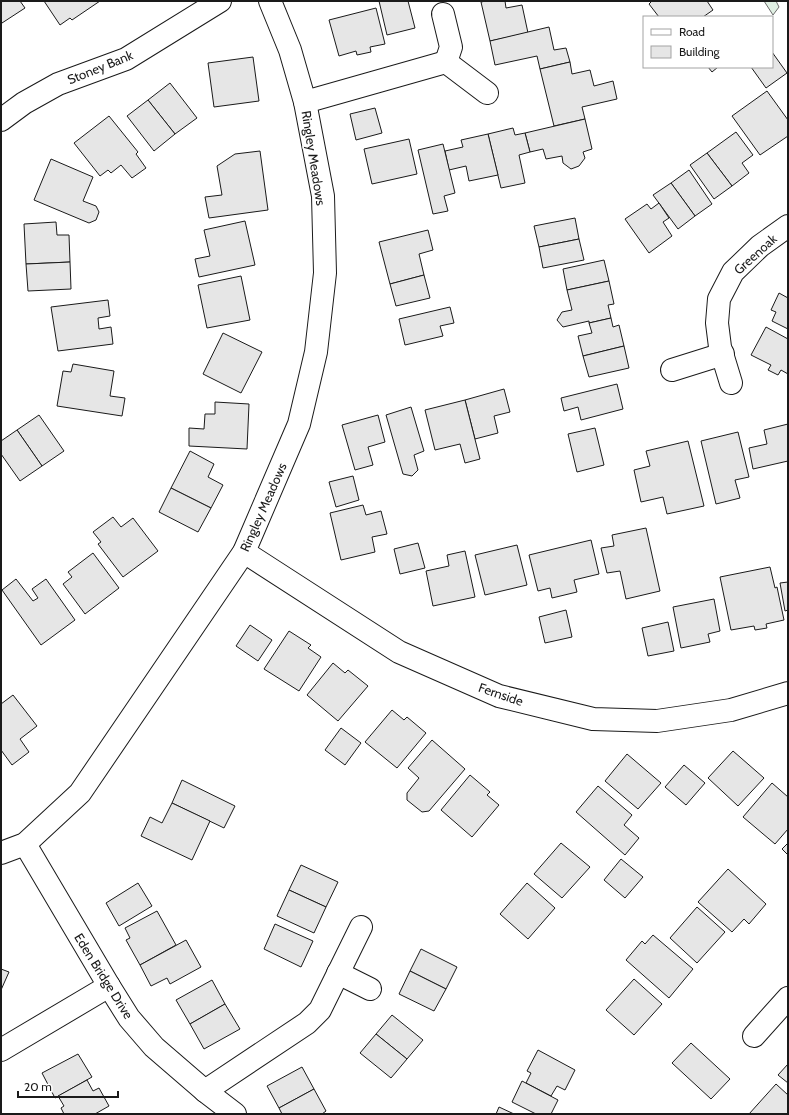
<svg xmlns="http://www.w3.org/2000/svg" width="789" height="1115" viewBox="0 0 789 1115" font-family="Cabin,sans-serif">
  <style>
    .green { fill: #e0efe3; stroke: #6a6a6a }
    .building { fill: #e6e6e6; stroke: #1a1a1a }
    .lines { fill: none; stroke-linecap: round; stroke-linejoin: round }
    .minor-casing { stroke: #1a1a1a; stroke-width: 24 }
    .minor { stroke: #fff; stroke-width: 22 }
    .labels { text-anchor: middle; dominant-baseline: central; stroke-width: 3; stroke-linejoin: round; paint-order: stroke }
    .street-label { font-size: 13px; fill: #1a1a1a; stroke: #fff }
  </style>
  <rect width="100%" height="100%" fill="#fff"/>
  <polygon class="green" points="764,1 776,1 779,7 773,15"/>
  <g class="building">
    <polygon points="1,1 20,1 25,8 2,23 1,21"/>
    <polygon points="44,1 100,1 72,20 70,18 60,25"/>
    <polygon points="379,1 408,1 415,28 387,35"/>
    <polygon points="486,1 505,1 506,8 522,5 528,33 490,41 481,2"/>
    <polygon points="652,1 707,1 713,10 703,17 659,17 649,4"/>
    <polygon points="376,8 385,44 370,47 371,52 357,55 356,51 339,56 329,20"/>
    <polygon points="549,27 554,50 566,48 570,62 540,69 537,56 495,65 490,41"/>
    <polygon points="772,52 787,73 766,88 751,67 772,67"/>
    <polygon points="253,57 259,101 214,107 208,63"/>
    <polygon points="570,62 572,74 590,70 594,86 613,81 617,99 582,107 585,119 554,126 540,69"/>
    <polygon points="708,67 718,67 712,72"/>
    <polygon points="170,83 197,118 175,134 148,100"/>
    <polygon points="767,91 788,120 788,136 760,155 732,116"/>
    <polygon points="148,100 175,134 154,151 127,116"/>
    <polygon points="375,108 382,133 356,140 350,114"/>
    <polygon points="109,116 138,152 136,154 146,168 132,178 121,165 111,173 108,170 100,176 74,143"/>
    <polygon points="585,119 592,149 583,152 585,158 579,166 571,169 563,163 562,156 546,159 543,149 530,152 525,133"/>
    <polygon points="513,128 515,135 525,133 530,152 519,155 525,183 501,188 488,134"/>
    <polygon points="736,132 753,155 742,163 749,173 732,186 707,153"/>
    <polygon points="488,134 498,175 469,181 466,166 449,170 445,151 463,147 461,140"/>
    <polygon points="409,139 417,174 372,184 364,149"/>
    <polygon points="443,144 455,193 444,196 448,211 433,214 418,150"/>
    <polygon points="260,151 268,210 209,218 205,197 222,195 217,166 235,154"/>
    <polygon points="707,153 732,186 714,199 690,165"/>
    <polygon points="51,159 93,177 83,201 96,206 99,212 96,220 89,223 34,200"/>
    <polygon points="689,170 712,204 695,216 671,183"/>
    <polygon points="671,183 695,216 678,229 653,195"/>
    <polygon points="659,203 669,218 663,222 672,236 649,253 625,219 647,204 651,209"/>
    <polygon points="575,218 579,239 539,247 534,226"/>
    <polygon points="245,221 255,265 199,277 195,259 210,256 204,230"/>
    <polygon points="56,222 57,235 69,235 70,262 26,264 24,224"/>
    <polygon points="428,230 433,250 419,254 424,275 390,284 379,242"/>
    <polygon points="579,239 584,260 543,268 539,247"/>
    <polygon points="604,260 609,281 567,290 563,269"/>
    <polygon points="70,262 71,289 28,291 26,264"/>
    <polygon points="424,275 430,298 396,306 390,284"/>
    <polygon points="241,276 250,320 207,328 198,285"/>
    <polygon points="609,281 614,304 608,305 611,318 589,323 589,321 563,327 557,320 562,312 572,310 567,290"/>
    <polygon points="779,293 788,298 788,329 772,321 776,312 771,310"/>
    <polygon points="108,300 110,316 98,318 99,329 111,327 113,344 58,351 51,307"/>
    <polygon points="450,307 454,323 440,326 443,336 405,345 399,319"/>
    <polygon points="611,318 613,327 619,325 624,346 583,356 578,336 592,333 589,323"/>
    <polygon points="766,327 788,339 788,374 781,370 778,375 768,370 771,365 751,355"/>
    <polygon points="223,333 262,352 241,393 203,374"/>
    <polygon points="624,346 629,368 589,377 583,356"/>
    <polygon points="73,364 114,371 110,396 125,398 122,416 57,406 63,371 71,372"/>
    <polygon points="617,384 623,409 581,420 578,407 564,411 561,398"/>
    <polygon points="504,389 510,412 494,416 498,433 475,439 465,400"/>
    <polygon points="465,400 480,459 465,463 460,444 435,450 425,410"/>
    <polygon points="215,402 249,404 247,449 189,446 189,428 204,429 205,414 215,414"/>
    <polygon points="411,407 424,451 414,455 418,470 412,476 403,474 386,415"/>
    <polygon points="39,415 64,451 42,466 17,430"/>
    <polygon points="378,415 385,442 368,447 373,465 355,470 342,425"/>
    <polygon points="788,424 788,461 753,469 749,448 767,444 764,430"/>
    <polygon points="595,428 604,465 577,472 568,434"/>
    <polygon points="17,430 42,466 20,481 1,454 1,441"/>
    <polygon points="738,432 749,477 735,480 740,498 716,504 701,441"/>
    <polygon points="688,441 704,506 667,514 663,497 641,502 634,470 650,466 646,451"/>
    <polygon points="190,451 214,464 208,477 223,485 211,508 171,488"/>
    <polygon points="353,476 359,500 336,507 329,482"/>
    <polygon points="171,488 211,508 198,532 159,512"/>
    <polygon points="363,505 366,515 381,511 387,534 372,537 375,552 341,560 330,513"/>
    <polygon points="113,517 121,527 133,518 158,551 123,577 98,544 101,542 93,532"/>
    <polygon points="646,528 660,591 626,599 620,571 607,573 601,548 614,546 612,535"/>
    <polygon points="591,540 599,574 574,580 577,592 552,598 550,588 538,591 529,555"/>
    <polygon points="418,543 425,568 400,574 394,549"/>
    <polygon points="517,545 527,585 485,595 475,555"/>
    <polygon points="465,551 475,597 433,606 426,571 449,566 447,555"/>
    <polygon points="93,553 119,588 85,614 63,584 72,577 68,572"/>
    <polygon points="770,567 775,588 777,587 784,620 766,624 767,628 755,630 754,626 731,630 720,577"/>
    <polygon points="16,579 33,601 38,598 32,589 46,579 75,620 41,645 2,590"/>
    <polygon points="788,582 788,610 785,611 780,583"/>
    <polygon points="714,599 720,631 708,634 710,642 681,648 673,607"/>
    <polygon points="566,610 572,637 545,643 539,617"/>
    <polygon points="668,622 674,651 648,656 642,628"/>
    <polygon points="250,625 272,640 258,661 236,646"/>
    <polygon points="289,631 311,645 308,648 321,657 299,691 264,669"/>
    <polygon points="333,663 345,673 348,670 368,686 338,721 307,695"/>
    <polygon points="13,695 37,726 20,739 29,752 12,765 1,750 1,704"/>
    <polygon points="392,710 404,720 407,717 426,733 397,768 365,742"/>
    <polygon points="341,728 361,743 345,765 325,750"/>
    <polygon points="432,740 465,769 429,811 422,812 407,800 407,793 419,778 408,768"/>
    <polygon points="733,751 764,778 738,806 708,778"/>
    <polygon points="627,754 661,783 638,809 605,781"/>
    <polygon points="684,765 705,783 686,805 665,787"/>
    <polygon points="470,775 490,792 487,795 499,805 472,837 441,810"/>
    <polygon points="182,780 235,806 224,828 172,803"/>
    <polygon points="772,783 788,797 788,829 775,844 743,817"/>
    <polygon points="598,786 632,815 624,825 639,838 625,855 576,812"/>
    <polygon points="172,803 210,821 192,860 141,836 150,817 162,823"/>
    <polygon points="561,843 590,867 562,898 534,874"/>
    <polygon points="788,843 788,855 782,849"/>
    <polygon points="621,859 643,877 625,898 604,880"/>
    <polygon points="301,865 338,882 326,907 289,890"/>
    <polygon points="728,869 766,904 749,924 744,919 732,932 698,902"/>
    <polygon points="138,883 152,906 119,926 106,903"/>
    <polygon points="527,883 555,908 528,939 500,914"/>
    <polygon points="289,890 326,907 314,933 277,916"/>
    <polygon points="697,907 725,932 697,963 670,938"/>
    <polygon points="157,911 176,945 140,965 126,940 130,938 125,928"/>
    <polygon points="275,924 313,941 301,967 264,949"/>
    <polygon points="653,935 693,969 669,998 626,960 642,941 645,944"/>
    <polygon points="186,940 201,967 170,984 167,978 151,986 140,965"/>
    <polygon points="421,949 457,967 446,989 410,971"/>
    <polygon points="1,969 9,972 1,990"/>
    <polygon points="410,971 446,989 434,1011 399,994"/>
    <polygon points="634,979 662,1004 634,1035 606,1010"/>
    <polygon points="212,980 225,1004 190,1024 176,1000"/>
    <polygon points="225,1004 240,1029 204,1049 190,1024"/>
    <polygon points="392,1015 423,1040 407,1059 376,1034"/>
    <polygon points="376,1034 407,1059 391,1078 360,1053"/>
    <polygon points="691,1043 730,1079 711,1099 672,1063"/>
    <polygon points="538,1050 575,1070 565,1090 557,1086 551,1096 526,1083 531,1073 527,1071"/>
    <polygon points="78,1054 92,1077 55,1098 42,1073"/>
    <polygon points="788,1064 788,1083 778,1075"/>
    <polygon points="302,1067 314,1089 279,1108 267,1086"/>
    <polygon points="87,1080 93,1091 99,1088 109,1106 95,1114 64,1114 61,1108 64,1106 58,1096"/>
    <polygon points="522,1081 558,1100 551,1114 536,1114 512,1102"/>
    <polygon points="776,1084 788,1095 788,1114 749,1114"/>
    <polygon points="314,1089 326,1111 322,1114 282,1114 279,1108"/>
    <polygon points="499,1107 514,1114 496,1114"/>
  </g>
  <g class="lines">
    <g class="minor-casing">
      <g id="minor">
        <polyline points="443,14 451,47 446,62 487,93"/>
        <polyline points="305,102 446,62"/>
        <polyline points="1,120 24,103 58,84 126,59 220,1"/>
        <polyline points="672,370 723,354"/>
        <polyline points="731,383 720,347 717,323 719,299 733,272 760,246 788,226"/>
        <polyline points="244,552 399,652 499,696 593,719 657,721 731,710 788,693"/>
        <polyline points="25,844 109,986 129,1018 154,1047 205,1091 235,1114"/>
        <polyline points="1,853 25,844 80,793 244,552 299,424 316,352 325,273 323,196 305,102 290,50 270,1"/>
        <polyline points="338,973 370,989"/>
        <polyline points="754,1036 788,998"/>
        <polyline points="1,1050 109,986"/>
        <polyline points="205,1091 307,1023 320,1010 361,927"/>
      </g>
    </g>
    <use href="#minor" class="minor"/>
  </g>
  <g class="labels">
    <g class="street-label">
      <text transform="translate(100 67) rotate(-22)">Stoney Bank</text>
      <text transform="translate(314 158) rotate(81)">Ringley Meadows</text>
      <text transform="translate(755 254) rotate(-42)">Greenoak</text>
      <text transform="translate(263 507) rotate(-66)">Ringley Meadows</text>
      <text transform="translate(501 694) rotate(19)">Fernside</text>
      <text transform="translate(104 976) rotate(58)">Eden Bridge Drive</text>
    </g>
  </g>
  <rect width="789" height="1115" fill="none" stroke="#1a1a1a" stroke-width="4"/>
  <rect x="643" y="16" width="130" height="52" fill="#ffffff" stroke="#a3a3a3"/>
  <rect x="651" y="29" width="20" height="6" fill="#ffffff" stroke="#a3a3a3"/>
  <text x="679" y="36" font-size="12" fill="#1a1a1a">Road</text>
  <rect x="651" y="46" width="20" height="12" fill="#e6e6e6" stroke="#a3a3a3"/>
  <text x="679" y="56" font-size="12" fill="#1a1a1a">Building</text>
  <path d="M18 1091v6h100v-6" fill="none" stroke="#1a1a1a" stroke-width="2"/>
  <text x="24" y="1091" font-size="12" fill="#1a1a1a" stroke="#ffffff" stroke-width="3" paint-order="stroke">20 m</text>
</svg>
